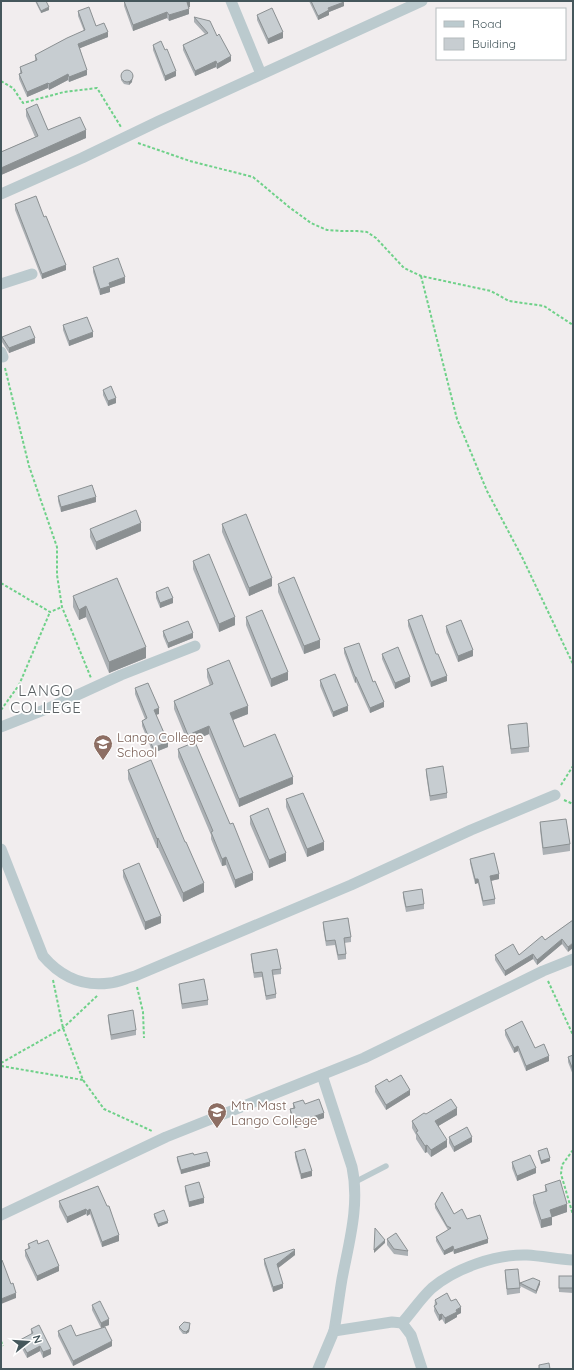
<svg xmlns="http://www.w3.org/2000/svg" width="574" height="1370" viewBox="0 0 574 1370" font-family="Quicksand,sans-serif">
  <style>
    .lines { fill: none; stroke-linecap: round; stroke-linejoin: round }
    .path { stroke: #6fd189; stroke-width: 2; stroke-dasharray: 3 2; stroke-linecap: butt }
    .service { stroke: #bbcace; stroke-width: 5.5 }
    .minor { stroke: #bbcace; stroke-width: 11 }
    .wall { fill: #abb0b4 }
    .shaded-wall { fill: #8b9092 }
    .building { fill: #c7cdd1; stroke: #8b9092 }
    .labels { text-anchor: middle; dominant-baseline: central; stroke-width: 3.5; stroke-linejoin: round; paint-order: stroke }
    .education-label { font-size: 13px; fill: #785e54; stroke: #fff; text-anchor: start }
    .quarter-label { font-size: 15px; letter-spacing: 1px; fill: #5a6063; stroke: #fff }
  </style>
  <rect width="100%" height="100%" fill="#f1edee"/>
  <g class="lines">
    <g class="path">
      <polyline points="1,81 13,88 23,103 64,92 97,88 121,127"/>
      <polyline points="138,143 190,161 253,177 289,207 311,223 327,230 341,231 357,231 367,232 376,238 404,268 421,276 491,291 509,301 544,306 573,325"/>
      <polyline points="421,276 457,419 487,491 522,557 573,664"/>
      <polyline points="5,368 29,466 57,547 57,575 62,607 91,678"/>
      <polyline points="1,583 50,612 62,607"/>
      <polyline points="1,710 19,685 50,612"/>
      <polyline points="561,785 573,766"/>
      <polyline points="564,800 573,804"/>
      <polyline points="53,980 63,1028 83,1080 104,1109 152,1131"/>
      <polyline points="548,981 573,1035"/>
      <polyline points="137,987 143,1012 144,1038"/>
      <polyline points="1,1063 63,1028 98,995"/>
      <polyline points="1,1066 83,1080"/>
      <polyline points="573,1150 562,1165 561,1174 573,1215"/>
      <polyline points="1,1341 3,1346"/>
    </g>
    <polyline class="service" points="355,1182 386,1166"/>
    <g class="minor">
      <polyline points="231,1 261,74"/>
      <polyline points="1,194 82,158 159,121 422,1"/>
      <polyline points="1,284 32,274"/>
      <polyline points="1,352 3,357"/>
      <polyline points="1,727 49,708 121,675 195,646"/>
      <path d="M1,849L43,956C61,977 83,987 110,983C118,982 127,978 135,976L351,885L471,830L555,795"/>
      <path d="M322,1075L352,1167C360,1205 349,1242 342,1279C339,1297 337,1314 334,1331"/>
      <polyline points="1,1215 166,1137 364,1058 543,971 573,959"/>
      <polyline points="402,1323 411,1335 422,1369"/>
      <path d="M318,1369L334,1331L392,1322L402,1323C412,1312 421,1298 432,1288C456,1268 496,1254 527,1255C542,1256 558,1259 573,1260"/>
    </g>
  </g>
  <g class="wall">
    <polygon points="35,1 46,1 49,10 41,13"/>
    <polygon points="124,1 190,7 188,7 189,14 169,21 167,18 133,31 124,6"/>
    <polygon points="309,1 343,1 344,6 329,12 329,15 318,20"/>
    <polygon points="78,11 96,26 108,37 80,48 87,75 69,82 68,80 49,90 48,88 27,97 19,79 19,74 20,73 20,67 35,61 35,55 84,31 78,16"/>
    <polygon points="257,15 283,38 268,44 257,20"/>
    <polygon points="194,17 217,36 231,61 217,69 216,67 195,76 183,50 183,45 205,34 194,22"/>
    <polygon points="153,45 165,50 176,76 165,81 153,50"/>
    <polygon points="121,73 132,82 129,85 124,84 121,80"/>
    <polygon points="26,109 48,130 86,138 1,175 1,151 1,152 35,137 26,116"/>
    <polygon points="15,204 44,217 66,270 42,279 15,210"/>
    <polygon points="93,267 125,283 110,288 110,292 100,295 93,272"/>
    <polygon points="63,325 93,337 69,346 63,330"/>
    <polygon points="2,337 35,343 9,353 2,342"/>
    <polygon points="103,390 116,403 108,406 103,395"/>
    <polygon points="58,496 96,502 61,512 58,501"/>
    <polygon points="222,524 272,586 249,596 222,532"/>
    <polygon points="90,529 141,531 96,550 90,537"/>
    <polygon points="193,561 235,625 219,632 193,569"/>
    <polygon points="278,584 320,648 304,654 278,592"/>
    <polygon points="156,592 173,603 160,608 156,598"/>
    <polygon points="73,596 146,658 109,673 86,617 79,620 73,607"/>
    <polygon points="246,617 288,680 271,687 246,625"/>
    <polygon points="408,620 436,654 447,681 431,687 408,626"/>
    <polygon points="446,626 473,656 458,662 446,632"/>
    <polygon points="163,631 193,638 168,648 163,636"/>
    <polygon points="344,648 373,682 384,707 370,713 356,682 355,683 344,653"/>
    <polygon points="382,654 410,682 395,689 382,659"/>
    <polygon points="207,669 248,714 233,720 244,747 293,784 239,807 209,734 188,743 174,709 174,701 210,686 207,677"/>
    <polygon points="320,680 348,711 333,717 320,686"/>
    <polygon points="135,688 159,714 156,715 168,747 153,753 142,726 142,721 145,719 135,694"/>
    <polygon points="508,725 529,747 529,752 511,754 508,730"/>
    <polygon points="178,749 230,824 253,880 235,888 226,865 222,866 211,839 211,835 178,757"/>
    <polygon points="426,769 447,793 447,798 430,801 426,774"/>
    <polygon points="128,770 204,892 183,902 158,848 157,848 128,779"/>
    <polygon points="286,799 324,850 307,857 286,807"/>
    <polygon points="250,816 286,861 269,868 250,824"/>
    <polygon points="540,822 570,844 570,851 543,855 540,830"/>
    <polygon points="470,859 499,879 491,881 495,899 495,904 483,906 478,883 475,884 470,863"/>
    <polygon points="123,870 161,923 145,930 123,877"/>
    <polygon points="403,892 424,904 424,909 406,912 403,897"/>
    <polygon points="573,920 568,952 562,944 537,965 533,959 505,976 495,960 495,955 519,955 545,940"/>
    <polygon points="323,922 351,937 351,942 344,943 346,954 346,959 338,960 335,945 326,946 323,927"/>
    <polygon points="251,954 281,969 281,974 273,975 276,994 276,998 266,1000 262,977 254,978 251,958"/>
    <polygon points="179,984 208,1000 208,1005 182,1009 179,989"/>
    <polygon points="108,1015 136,1030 136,1035 111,1040 108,1020"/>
    <polygon points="505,1030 535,1048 549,1061 526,1071 518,1051 514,1053 505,1035"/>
    <polygon points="573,1055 573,1075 568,1062 568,1057"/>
    <polygon points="389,1082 410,1095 386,1110 375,1092 375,1086"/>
    <polygon points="293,1103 305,1104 324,1118 295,1128 290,1115 290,1109 293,1108"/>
    <polygon points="426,1114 457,1115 438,1126 447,1147 431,1157 427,1152 425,1153 416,1139 416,1135 412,1128 412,1121"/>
    <polygon points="449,1137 472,1142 454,1152 449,1143"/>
    <polygon points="538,1151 550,1161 541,1164 538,1154"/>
    <polygon points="295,1152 312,1176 301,1179 295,1157"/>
    <polygon points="194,1155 210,1166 181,1174 177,1161 177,1157"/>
    <polygon points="512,1162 536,1173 517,1181 512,1168"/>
    <polygon points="545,1185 567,1212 552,1217 552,1225 541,1228 533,1203 533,1195 545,1192"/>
    <polygon points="98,1186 119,1241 102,1247 90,1214 87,1216 86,1214 67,1223 59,1207 59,1201"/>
    <polygon points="185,1186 204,1203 189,1207 185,1191"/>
    <polygon points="435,1204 454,1214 467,1219 488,1243 454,1254 453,1251 444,1255 436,1241 436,1237 448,1230 435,1208"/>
    <polygon points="154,1214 168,1223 158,1227 154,1217"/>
    <polygon points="387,1239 408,1251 408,1256 394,1254 387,1245"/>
    <polygon points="28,1244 38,1244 59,1271 37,1281 25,1256 25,1250 28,1249"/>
    <polygon points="295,1255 278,1268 283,1288 273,1292 264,1264 264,1259"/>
    <polygon points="505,1270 520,1288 520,1293 507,1295 505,1276"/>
    <polygon points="559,1276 573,1276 573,1293 559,1292"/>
    <polygon points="520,1283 540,1284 536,1294 520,1286"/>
    <polygon points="435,1300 451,1301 461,1313 457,1315 457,1317 445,1324 442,1319 439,1321 434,1311"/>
    <polygon points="92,1305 109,1325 101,1328 92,1310"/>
    <polygon points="190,1326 189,1332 186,1334 183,1334 179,1329 179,1327"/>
    <polygon points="31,1329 51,1354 43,1358 40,1351 27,1358 20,1345 20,1340 31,1335"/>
    <polygon points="58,1331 112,1346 73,1366 58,1336"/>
  </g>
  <g class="shaded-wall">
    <polygon points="190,1 190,7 187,8 187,2"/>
    <polygon points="344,2 344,6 329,12 329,15 318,20 318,16 328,8"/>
    <polygon points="49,7 49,10 41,13 41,11"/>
    <polygon points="189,9 189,14 169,21 169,15"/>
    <polygon points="167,12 167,18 133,31 133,25"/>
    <polygon points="108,32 108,37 78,49 78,44"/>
    <polygon points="283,32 283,38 268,44 268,39"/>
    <polygon points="231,56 231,61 217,69 217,64"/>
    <polygon points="216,61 216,67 195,76 195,71"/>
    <polygon points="87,70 87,75 69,82 69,77"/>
    <polygon points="176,71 176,76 165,81 165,76"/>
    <polygon points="68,74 68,80 49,90 49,84"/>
    <polygon points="133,74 132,82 129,85 129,82"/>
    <polygon points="48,83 48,88 27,97 27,92"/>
    <polygon points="86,130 86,138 1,175 1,168"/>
    <polygon points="66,265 66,270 42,279 42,274"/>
    <polygon points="125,277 125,283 110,288 110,292 100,295 100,289 109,283"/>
    <polygon points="93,332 93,337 69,346 69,341"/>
    <polygon points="35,338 35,343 9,353 9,348"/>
    <polygon points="116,398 116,403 108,406 108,401"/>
    <polygon points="96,497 96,502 61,512 61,507"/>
    <polygon points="141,523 141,531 96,550 96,542"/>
    <polygon points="272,578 272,586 249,596 249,588"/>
    <polygon points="173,598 173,603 160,608 160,603"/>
    <polygon points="86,606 86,617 79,620 79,610"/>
    <polygon points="235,617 235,625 219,632 219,624"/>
    <polygon points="193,633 193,638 168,648 168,643"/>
    <polygon points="320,640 320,648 304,654 304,646"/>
    <polygon points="146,647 146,658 109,673 109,662"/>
    <polygon points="473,650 473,656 458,662 458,656"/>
    <polygon points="288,672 288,680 271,687 271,679"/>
    <polygon points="447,676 447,681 431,687 431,682"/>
    <polygon points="355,677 356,677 356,682 355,683"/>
    <polygon points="410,677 410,682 395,689 395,683"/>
    <polygon points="384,702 384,707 370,713 370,708"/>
    <polygon points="248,706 248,714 230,721 230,713"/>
    <polygon points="348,706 348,711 333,717 333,712"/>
    <polygon points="159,708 159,714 154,715 154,710"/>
    <polygon points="209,726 209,734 188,743 188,735"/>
    <polygon points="168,742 168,747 153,753 153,748"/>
    <polygon points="293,777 293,784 239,807 239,799"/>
    <polygon points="158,838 158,848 157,848 157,839"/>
    <polygon points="324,842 324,850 307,857 307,849"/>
    <polygon points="286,853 286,861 269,868 269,860"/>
    <polygon points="226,857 226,865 222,866 222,859"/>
    <polygon points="253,873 253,880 235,888 235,880"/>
    <polygon points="499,874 499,879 490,881 490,876"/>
    <polygon points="475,879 478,879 478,883 475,884"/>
    <polygon points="204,883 204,892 183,902 183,893"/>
    <polygon points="161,916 161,923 145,930 145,922"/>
    <polygon points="562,939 562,944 537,965 537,960"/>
    <polygon points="573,943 573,948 568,952 568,947"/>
    <polygon points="533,954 533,959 505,976 505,971"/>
    <polygon points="518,1046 518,1051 514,1053 514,1048"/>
    <polygon points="549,1056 549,1061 526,1071 526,1066"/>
    <polygon points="410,1090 410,1095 386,1110 386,1105"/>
    <polygon points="457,1108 457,1115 435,1128 435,1121"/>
    <polygon points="324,1113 324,1118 295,1128 295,1123"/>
    <polygon points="472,1137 472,1142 454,1152 454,1147"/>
    <polygon points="447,1140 447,1147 431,1157 431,1150"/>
    <polygon points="427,1145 427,1152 425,1153 425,1146"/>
    <polygon points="550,1158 550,1161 541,1164 541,1161"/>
    <polygon points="210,1162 210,1166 181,1174 181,1170"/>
    <polygon points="536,1168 536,1173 517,1181 517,1176"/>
    <polygon points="312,1171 312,1176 301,1179 301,1174"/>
    <polygon points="204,1198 204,1203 189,1207 189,1202"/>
    <polygon points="567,1204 567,1212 550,1218 550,1210"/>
    <polygon points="86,1209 86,1214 67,1223 67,1217"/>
    <polygon points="90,1209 90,1214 87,1216 87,1211"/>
    <polygon points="552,1217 552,1225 541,1228 541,1220"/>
    <polygon points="168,1221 168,1223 158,1227 158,1224"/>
    <polygon points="119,1235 119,1241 102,1247 102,1242"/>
    <polygon points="488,1239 488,1243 454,1254 454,1250"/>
    <polygon points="385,1240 385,1243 374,1253 374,1250"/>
    <polygon points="453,1246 453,1251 444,1255 444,1251"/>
    <polygon points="295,1250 295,1255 277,1269 277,1264"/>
    <polygon points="59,1266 59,1271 37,1281 37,1276"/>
    <polygon points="540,1281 540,1284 536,1294 536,1291"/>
    <polygon points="283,1284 283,1288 273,1292 273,1287"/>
    <polygon points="16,1293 16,1298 1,1304 1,1299"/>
    <polygon points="461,1307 461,1313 457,1315 457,1317 445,1324 445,1318"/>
    <polygon points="442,1314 442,1319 439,1321 439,1315"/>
    <polygon points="109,1319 109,1325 101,1328 101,1323"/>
    <polygon points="190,1323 189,1332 186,1334 186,1332"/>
    <polygon points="112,1341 112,1346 73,1366 73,1361"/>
    <polygon points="40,1346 40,1351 27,1358 27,1353"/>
    <polygon points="51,1349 51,1354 43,1358 43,1352"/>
  </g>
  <g class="building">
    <polygon points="36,1 46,1 49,7 41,11"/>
    <polygon points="124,1 190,1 187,2 189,9 169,15 167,12 133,25"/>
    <polygon points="311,1 343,1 344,2 328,8 329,10 318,16"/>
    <polygon points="89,7 96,26 104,23 108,32 78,44 87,70 69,77 68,74 49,84 48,83 27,92 19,74 22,73 20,67 37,60 35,55 67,38 85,30 78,11"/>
    <polygon points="272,8 283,32 268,39 257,15"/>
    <polygon points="194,17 210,21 217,36 219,34 231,56 217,64 216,61 195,71 183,45 208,33"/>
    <polygon points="161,41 165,50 167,49 176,71 165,76 153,45"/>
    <circle cx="127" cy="76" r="6"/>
    <polygon points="37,104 48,130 80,117 86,130 1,168 1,151 1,152 38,136 26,109"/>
    <polygon points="36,196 44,217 46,216 66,265 42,274 15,204"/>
    <polygon points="118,258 125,277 109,283 110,286 100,289 93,267"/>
    <polygon points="87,317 93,332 69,341 63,325"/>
    <polygon points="30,326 35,338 9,348 2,337"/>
    <polygon points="111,386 116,398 108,401 103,390"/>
    <polygon points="92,485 96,497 61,507 58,496"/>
    <polygon points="136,510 141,523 96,542 90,529"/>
    <polygon points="246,514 272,578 249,588 222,524"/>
    <polygon points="209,554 235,617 219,624 193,561"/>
    <polygon points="294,577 320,640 304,646 278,584"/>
    <polygon points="117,578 146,647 109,662 86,606 79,610 73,596"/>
    <polygon points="168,587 173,598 160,603 156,592"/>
    <polygon points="262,610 288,672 271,679 246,617"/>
    <polygon points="422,615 436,654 438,654 447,676 431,682 408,620"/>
    <polygon points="461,620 473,650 458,656 446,626"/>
    <polygon points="188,621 193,633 168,643 163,631"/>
    <polygon points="359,643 373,682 375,681 384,702 370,708 356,677 355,677 344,648"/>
    <polygon points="398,647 410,677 395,683 382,654"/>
    <polygon points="229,660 248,706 230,713 244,747 275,734 293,777 239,799 209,726 188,735 174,701 213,684 207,669"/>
    <polygon points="335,674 348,706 333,712 320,680"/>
    <polygon points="148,683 159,708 154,710 168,742 153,748 142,721 147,718 135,688"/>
    <polygon points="527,723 529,747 511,749 508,725"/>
    <polygon points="195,742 230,824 233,823 253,873 235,880 226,857 222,859 211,832 213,831 178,749"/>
    <polygon points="151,760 185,842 186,842 204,883 183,893 158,838 157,839 128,770"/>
    <polygon points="443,766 447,793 430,796 426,769"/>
    <polygon points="303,793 324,842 307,849 286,799"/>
    <polygon points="268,808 286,853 269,860 250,816"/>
    <polygon points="566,819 570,844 543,848 540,822"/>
    <polygon points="494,853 499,874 490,876 495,899 483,901 478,879 475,879 470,859"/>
    <polygon points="139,863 161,916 145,922 123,870"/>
    <polygon points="422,889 424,904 406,907 403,892"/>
    <polygon points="348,918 351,937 344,938 346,954 338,955 335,940 326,941 323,922"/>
    <polygon points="573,920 573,943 568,947 562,939 537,960 533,954 505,971 495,955 513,944 519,955 542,936 545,940"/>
    <polygon points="277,949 281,969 272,970 276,994 266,996 262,972 254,973 251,954"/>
    <polygon points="204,979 208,1000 182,1004 179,984"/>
    <polygon points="133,1010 136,1030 111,1035 108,1015"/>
    <polygon points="522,1021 535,1048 544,1044 549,1056 526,1066 518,1046 514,1048 505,1030"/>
    <polygon points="573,1055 573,1070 568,1057"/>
    <polygon points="401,1075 410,1090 386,1105 375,1086 387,1079 389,1082"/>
    <polygon points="319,1099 324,1113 295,1123 290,1109 295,1108 293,1103 303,1100 305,1104"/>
    <polygon points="451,1099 457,1108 435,1121 447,1140 431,1150 427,1145 425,1146 416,1132 418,1131 412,1121 424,1113 426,1114"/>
    <polygon points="467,1127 472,1137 454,1147 449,1137"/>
    <polygon points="547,1148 550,1158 541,1161 538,1151"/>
    <polygon points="305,1149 312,1171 301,1174 295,1152"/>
    <polygon points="207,1152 210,1162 181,1170 177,1157 193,1153 194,1155"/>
    <polygon points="530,1155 536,1168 517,1176 512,1162"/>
    <polygon points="560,1180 567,1204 550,1210 552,1217 541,1220 533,1195 547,1191 545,1185"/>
    <polygon points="199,1182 204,1198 189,1202 185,1186"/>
    <polygon points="98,1186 107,1206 109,1206 119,1235 102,1242 90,1209 87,1211 86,1209 67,1217 59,1201"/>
    <polygon points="442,1192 454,1214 462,1209 467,1219 480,1215 488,1239 454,1250 453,1246 444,1251 436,1237 451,1228 447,1226 435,1204"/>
    <polygon points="164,1210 168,1221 158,1224 154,1214"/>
    <polygon points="375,1228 385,1240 374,1250"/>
    <polygon points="396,1233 408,1251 394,1249 387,1239"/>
    <polygon points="37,1240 38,1244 48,1240 59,1266 37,1276 25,1250 30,1248 28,1244"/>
    <polygon points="294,1249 295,1250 277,1264 283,1284 273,1287 264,1259"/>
    <polygon points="1,1260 2,1260 11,1284 13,1283 16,1293 1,1299"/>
    <polygon points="518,1269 520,1288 507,1289 505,1270"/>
    <rect x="559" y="1276" width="14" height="12"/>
    <polygon points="533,1278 540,1281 536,1291 520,1283"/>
    <polygon points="447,1293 451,1301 456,1299 461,1307 456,1310 457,1312 445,1318 442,1314 439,1315 434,1306 437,1304 435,1300"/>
    <polygon points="100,1301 109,1319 101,1323 92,1305"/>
    <polygon points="184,1322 190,1323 189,1329 186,1332 183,1331 179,1327"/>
    <polygon points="39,1325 51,1349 43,1352 40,1346 27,1353 20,1340 33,1333 31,1329"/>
    <polygon points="71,1325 76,1336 105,1327 112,1341 73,1361 58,1331"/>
    <polygon points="549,1363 550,1369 539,1369 539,1365"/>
  </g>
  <defs>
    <g id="school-pin" transform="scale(1)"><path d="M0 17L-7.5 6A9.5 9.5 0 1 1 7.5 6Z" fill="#8d6e63" stroke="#fff"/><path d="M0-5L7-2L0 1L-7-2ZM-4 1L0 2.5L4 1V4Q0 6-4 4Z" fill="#fff"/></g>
  </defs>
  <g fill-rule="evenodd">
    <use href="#school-pin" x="103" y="744"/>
    <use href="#school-pin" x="217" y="1112"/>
  </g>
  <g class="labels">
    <g class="education-label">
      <text x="117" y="737">Lango College<tspan x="117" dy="15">School</tspan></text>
      <text x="231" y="1105">Mtn Mast<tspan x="231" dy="15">Lango College</tspan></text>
    </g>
    <g class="quarter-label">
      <text x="46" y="690">LANGO<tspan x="46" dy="17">COLLEGE</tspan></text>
    </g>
  </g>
  <rect width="574" height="1370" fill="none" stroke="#45575c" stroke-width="4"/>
  <rect x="436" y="8" width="130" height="52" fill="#ffffff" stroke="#b5bcbe"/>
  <rect x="444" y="21" width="20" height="6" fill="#bbcace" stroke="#b5bcbe"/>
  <text x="472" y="28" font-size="12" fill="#45575c">Road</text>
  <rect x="444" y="38" width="20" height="12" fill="#c7cdd1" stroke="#b5bcbe"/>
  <text x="472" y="48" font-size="12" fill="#45575c">Building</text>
  <g transform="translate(28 1342) rotate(73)" stroke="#ffffff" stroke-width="3" paint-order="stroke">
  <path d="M0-3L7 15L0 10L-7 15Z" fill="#45575c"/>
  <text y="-6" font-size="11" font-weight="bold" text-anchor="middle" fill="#45575c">N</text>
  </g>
</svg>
